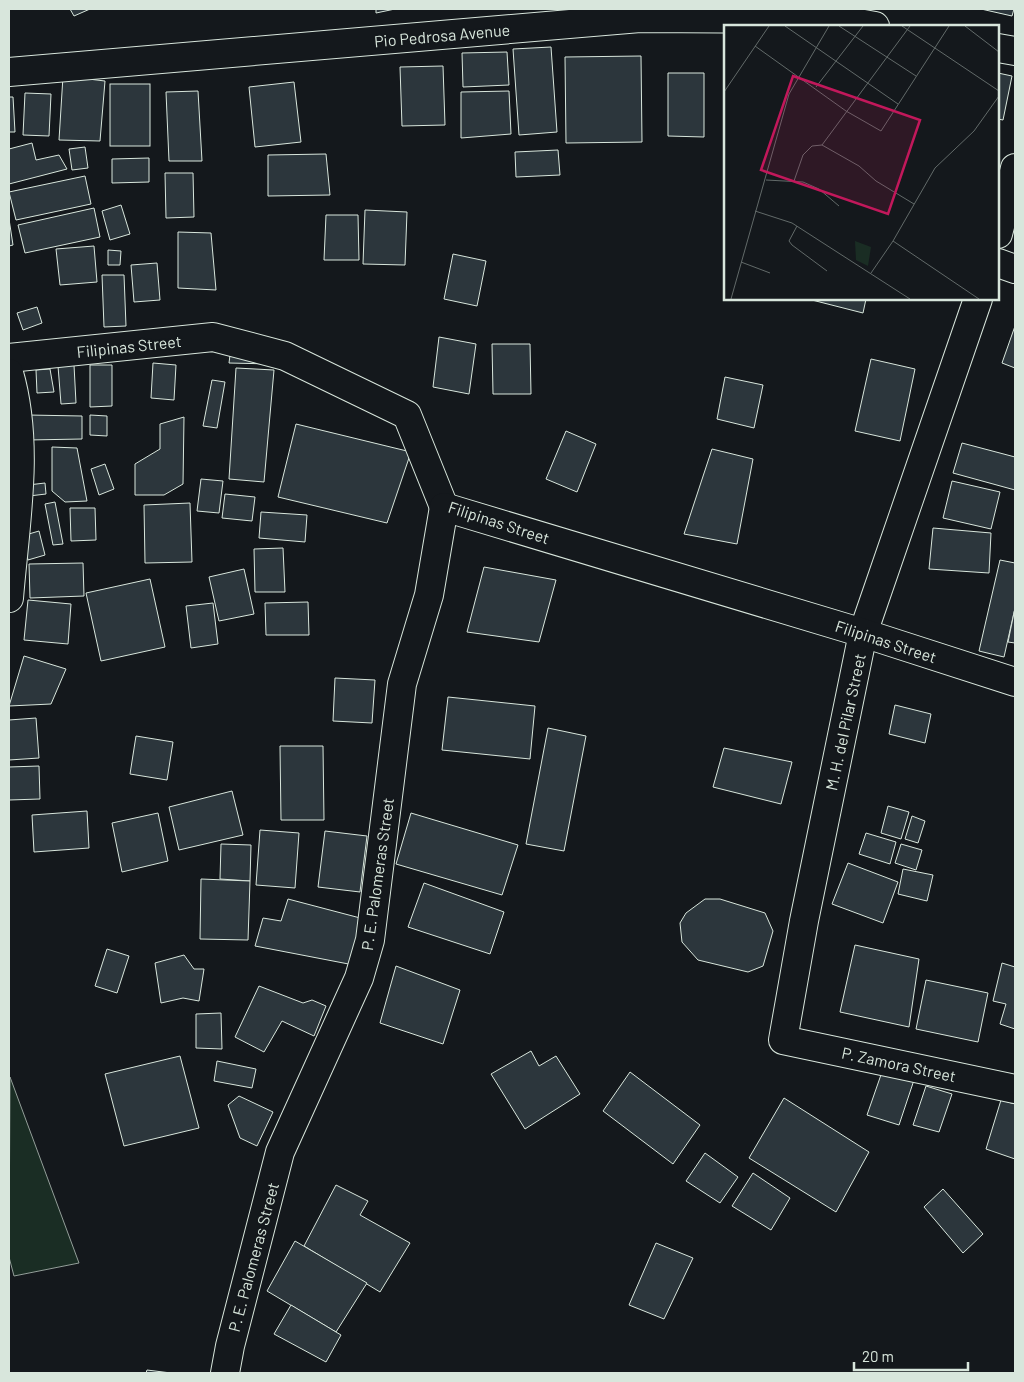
<svg xmlns="http://www.w3.org/2000/svg" width="1024" height="1382" viewBox="0 0 1024 1382" font-family="Barlow,sans-serif">
  <style>
    .green { fill: #1a2d24; stroke: #939e99 }
    .building { fill: #2c363c; stroke: #d8e6dc }
    .lines { fill: none; stroke-linecap: round; stroke-linejoin: round }
    .street-casing { stroke: #d8e6dc; stroke-width: 30 }
    .secondary-casing { stroke: #d8e6dc; stroke-width: 30 }
    .street { stroke: #14181c; stroke-width: 28 }
    .secondary { stroke: #14181c; stroke-width: 28 }
    .labels { text-anchor: middle; dominant-baseline: central; stroke-width: 4; stroke-linejoin: round; paint-order: stroke }
    .street-label { font-size: 16px; fill: #d8e6dc; stroke: #14181c }
    .inset-road { fill: none; stroke: #626a69; stroke-width: 1 }
    .view { fill: #c2185b; fill-opacity: 0.15; stroke: #c2185b; stroke-width: 2.5 }
    .inset-edge { fill: none; stroke: #d8e6dc; stroke-width: 2.5 }
  </style>
  <rect width="100%" height="100%" fill="#14181c"/>
  <polygon class="green" points="10,1077 79,1263 14,1276 9,1257"/>
  <g class="building">
    <polygon points="70,9 90,9 74,16"/>
    <polygon points="376,9 395,9 376,13"/>
    <polygon points="981,9 1014,9 1012,16"/>
    <polygon points="551,47 557,132 519,135 513,49"/>
    <polygon points="507,52 509,85 463,87 462,53"/>
    <polygon points="641,56 642,142 566,143 565,57"/>
    <polygon points="443,66 445,125 402,126 400,67"/>
    <polygon points="668,73 704,73 704,137 668,136"/>
    <polygon points="998,73 1012,76 1003,120 998,119"/>
    <polygon points="63,76 105,81 100,141 59,140"/>
    <polygon points="294,82 301,142 255,147 249,87"/>
    <rect x="110" y="84" width="40" height="62"/>
    <polygon points="198,91 202,161 169,161 166,92"/>
    <polygon points="509,91 511,134 461,138 461,92"/>
    <polygon points="25,93 51,94 49,136 23,135"/>
    <polygon points="9,97 13,97 15,132 9,132"/>
    <polygon points="32,143 36,160 59,155 67,169 9,184 9,149"/>
    <polygon points="85,147 88,168 72,170 69,149"/>
    <polygon points="558,150 560,175 516,177 515,152"/>
    <polygon points="326,154 330,195 268,196 268,155"/>
    <polygon points="149,158 149,182 112,183 112,159"/>
    <polygon points="165,173 193,173 194,217 166,218"/>
    <polygon points="85,176 91,204 16,220 9,192"/>
    <polygon points="121,205 130,234 110,240 102,211"/>
    <polygon points="94,208 100,237 25,253 18,225"/>
    <polygon points="365,210 407,212 405,265 363,264"/>
    <polygon points="326,215 358,215 359,260 324,260"/>
    <polygon points="9,219 13,245 9,246"/>
    <polygon points="178,232 211,233 216,290 178,288"/>
    <polygon points="94,246 97,282 60,285 56,249"/>
    <polygon points="108,250 121,251 120,265 108,265"/>
    <polygon points="453,254 486,261 477,306 444,299"/>
    <polygon points="157,263 160,300 134,302 131,265"/>
    <polygon points="102,275 124,275 126,326 104,327"/>
    <polygon points="808,299 866,299 863,313"/>
    <polygon points="37,307 42,323 23,330 17,313"/>
    <polygon points="1015,326 1015,368 1002,363"/>
    <polygon points="439,337 476,344 469,394 433,387"/>
    <polygon points="492,344 530,344 531,394 493,394"/>
    <polygon points="230,355 272,364 229,363"/>
    <polygon points="871,359 915,369 900,441 855,431"/>
    <polygon points="153,363 176,365 174,400 151,398"/>
    <polygon points="74,365 76,403 61,404 58,366"/>
    <polygon points="90,365 112,365 112,406 90,407"/>
    <polygon points="236,368 274,370 264,482 229,479"/>
    <polygon points="50,369 54,392 37,393 36,370"/>
    <polygon points="725,377 763,385 754,428 717,419"/>
    <polygon points="212,380 225,382 217,428 203,426"/>
    <polygon points="28,415 82,416 82,439 28,440"/>
    <polygon points="90,415 107,416 107,436 90,435"/>
    <polygon points="184,417 183,484 164,495 135,495 135,464 160,449 160,424"/>
    <polygon points="296,424 411,452 387,523 278,497"/>
    <polygon points="566,431 596,444 577,492 546,479"/>
    <polygon points="962,443 1015,457 1015,490 953,473"/>
    <polygon points="52,447 77,448 87,501 65,502 52,491"/>
    <polygon points="712,449 753,459 737,544 684,534"/>
    <polygon points="105,464 114,489 99,495 91,469"/>
    <polygon points="201,479 223,481 219,513 197,511"/>
    <polygon points="952,481 1000,492 991,529 943,518"/>
    <polygon points="45,483 46,494 29,496 28,485"/>
    <polygon points="225,494 255,497 252,521 222,518"/>
    <polygon points="55,502 63,544 53,545 45,504"/>
    <polygon points="190,503 192,562 145,563 144,505"/>
    <polygon points="70,508 95,508 96,540 71,541"/>
    <polygon points="261,512 307,515 305,542 259,538"/>
    <polygon points="933,528 991,533 989,573 929,569"/>
    <polygon points="39,531 45,555 28,560 22,536"/>
    <polygon points="283,548 285,592 255,592 254,549"/>
    <polygon points="1000,560 1015,563 1015,608 1004,657 979,651"/>
    <polygon points="83,563 84,596 30,598 29,564"/>
    <polygon points="484,567 556,580 539,642 467,632"/>
    <polygon points="244,569 254,614 219,621 209,577"/>
    <polygon points="150,579 165,647 101,661 86,593"/>
    <polygon points="28,600 71,604 68,644 24,640"/>
    <polygon points="308,602 309,635 266,635 265,603"/>
    <polygon points="213,603 218,644 191,648 186,606"/>
    <polygon points="1015,608 1015,643 1008,642"/>
    <polygon points="24,656 66,669 51,704 9,706"/>
    <polygon points="335,678 375,680 372,723 333,721"/>
    <polygon points="448,697 535,706 530,759 442,750"/>
    <polygon points="895,705 931,714 925,743 889,734"/>
    <polygon points="36,718 39,758 9,760 9,720"/>
    <polygon points="548,728 586,736 564,851 526,844"/>
    <polygon points="136,736 173,742 167,780 130,774"/>
    <polygon points="280,746 323,746 324,820 281,820"/>
    <polygon points="724,748 792,762 781,804 713,787"/>
    <polygon points="39,766 40,799 9,800 9,767"/>
    <polygon points="232,791 243,835 179,850 169,807"/>
    <polygon points="888,806 909,812 901,839 881,833"/>
    <polygon points="87,811 89,848 34,852 32,815"/>
    <polygon points="158,813 168,861 122,872 112,823"/>
    <polygon points="411,813 518,845 502,895 396,864"/>
    <polygon points="912,816 925,821 918,843 905,839"/>
    <polygon points="260,830 299,833 295,888 256,885"/>
    <polygon points="325,831 367,836 360,892 318,887"/>
    <polygon points="866,833 896,842 890,864 859,854"/>
    <polygon points="221,844 251,845 250,881 220,879"/>
    <polygon points="901,844 922,850 916,870 895,863"/>
    <polygon points="848,863 898,882 883,923 832,904"/>
    <polygon points="903,869 933,875 927,901 898,894"/>
    <polygon points="201,879 250,881 248,940 200,939"/>
    <polygon points="424,883 504,912 490,954 408,927"/>
    <polygon points="288,899 364,919 359,966 255,946 263,918 281,921"/>
    <polygon points="705,899 720,899 765,913 773,931 763,966 748,972 698,960 682,942 680,923 686,913"/>
    <polygon points="855,945 919,959 909,1027 840,1012"/>
    <polygon points="107,949 129,956 117,993 95,986"/>
    <polygon points="184,955 194,969 204,969 199,1001 183,998 161,1003 155,963"/>
    <polygon points="1002,963 1015,967 1015,1029 1000,1024 1006,1004 993,1001"/>
    <polygon points="396,966 460,990 443,1044 380,1023"/>
    <polygon points="926,980 988,993 978,1042 916,1029"/>
    <polygon points="259,986 303,1003 312,1000 326,1006 314,1036 282,1021 264,1052 235,1037"/>
    <polygon points="221,1013 222,1049 196,1048 196,1014"/>
    <polygon points="531,1051 539,1066 556,1056 580,1094 525,1129 491,1074"/>
    <polygon points="180,1056 199,1128 124,1146 105,1074"/>
    <polygon points="217,1061 256,1069 252,1088 214,1081"/>
    <polygon points="883,1069 914,1080 899,1125 867,1115"/>
    <polygon points="630,1072 700,1125 673,1164 603,1111"/>
    <polygon points="926,1086 952,1094 939,1132 913,1125"/>
    <polygon points="239,1096 273,1112 257,1146 240,1138 228,1105"/>
    <polygon points="784,1098 869,1152 836,1212 749,1158"/>
    <polygon points="1001,1100 1015,1104 1015,1159 986,1149"/>
    <polygon points="705,1153 738,1177 720,1203 686,1181"/>
    <polygon points="753,1173 790,1198 771,1230 732,1206"/>
    <polygon points="336,1185 368,1201 360,1215 410,1243 380,1292 304,1246"/>
    <polygon points="943,1189 983,1234 963,1253 924,1207"/>
    <polygon points="295,1241 367,1283 336,1332 267,1291"/>
    <polygon points="656,1243 693,1258 664,1319 629,1305"/>
    <polygon points="291,1305 341,1335 326,1362 274,1334"/>
    <polygon points="147,1370 171,1373 146,1373"/>
  </g>
  <g class="lines">
    <g class="street-casing">
      <g id="street">
        <polyline points="998,234 1015,168"/>
        <polyline points="998,263 1015,269"/>
        <polyline points="978,299 863,633 804,921 783,1040 1015,1089"/>
        <polyline points="9,358 213,337 285,356 407,415 444,507"/>
        <path d="M9,373C30,446 15,524 9,598"/>
        <polyline points="444,507 863,633 1015,682"/>
        <polyline points="225,1373 230,1346 280,1152 359,978 370,940 402,684 429,595 444,507"/>
      </g>
    </g>
    <g class="secondary-casing">
      <g id="secondary">
        <polyline points="998,48 1015,51"/>
        <polyline points="9,72 640,18 836,19 875,26"/>
      </g>
    </g>
    <use href="#street" class="street"/>
    <use href="#secondary" class="secondary"/>
  </g>
  <g class="labels">
    <g class="street-label">
      <text transform="translate(442 35) rotate(-5)">Pio Pedrosa Avenue</text>
      <text transform="translate(129 346) rotate(-6)">Filipinas Street</text>
      <text transform="translate(499 522) rotate(18)">Filipinas Street</text>
      <text transform="translate(886 641) rotate(18)">Filipinas Street</text>
      <text transform="translate(845 722) rotate(-78)">M. H. del Pilar Street</text>
      <text transform="translate(377 874) rotate(-82)">P. E. Palomeras Street</text>
      <text transform="translate(899 1064) rotate(12)">P. Zamora Street</text>
      <text transform="translate(253 1257) rotate(-75)">P. E. Palomeras Street</text>
    </g>
  </g>
  <g transform="translate(724 25)">
    <rect width="275" height="275" fill="#14181c"/>
    <path d="M131,216L147,222L144,241L132,235Z" fill="#1a2d24"/>
    <path class="inset-road" d="M61,1L174,79M115,1L192,51M178,1L275,66M241,1L275,27M31,21L122,86L157,106L225,1M92,62L139,1M0,67L45,1M98,120L186,1M98,120L135,141L152,156L190,179M42,155L79,157L95,164L115,181M70,156L79,130L88,121L98,120M31,186L68,198L186,274M73,201L65,216L68,220L103,246M169,216L255,274M17,237L46,248M147,248L169,216L211,143L250,106L275,71M7,274L65,69L105,1"/>
    <path class="view" d="M69,51L196,95L164,189L37,145Z"/>
    <rect width="275" height="275" class="inset-edge"/>
  </g>
  <rect width="1024" height="1382" fill="none" stroke="#d8e6dc" stroke-width="20"/>
  <path d="M854 1362v8h114v-8" fill="none" stroke="#d8e6dc" stroke-width="2.5"/>
  <text x="862" y="1362" font-size="15" fill="#d8e6dc" stroke="#14181c" stroke-width="4" paint-order="stroke">20 m</text>
</svg>
